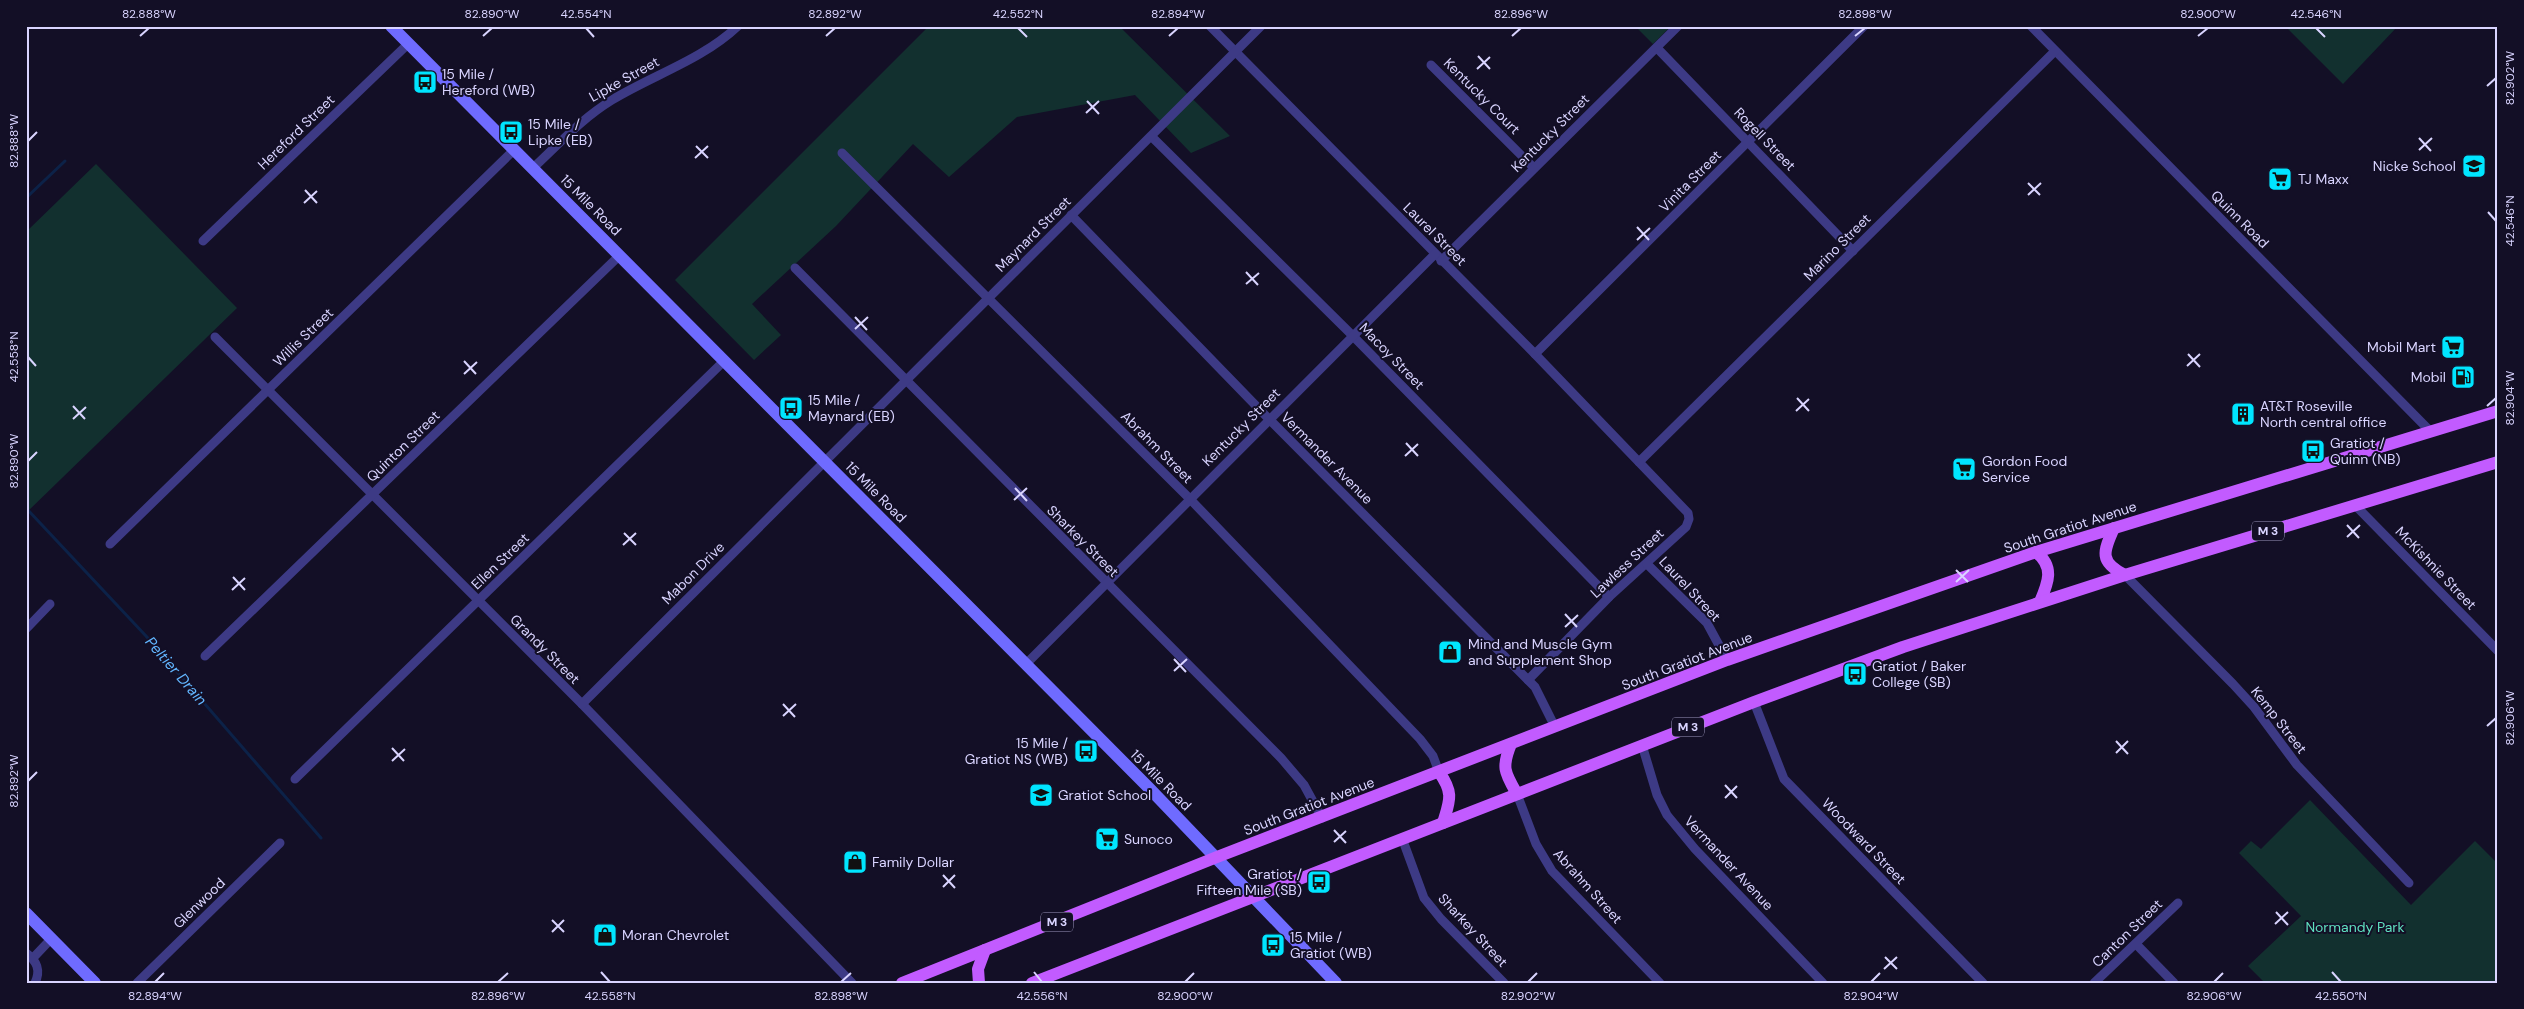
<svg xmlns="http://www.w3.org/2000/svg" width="2524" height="1009" viewBox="0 0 2524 1009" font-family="'DM Sans',sans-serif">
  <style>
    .green { fill: #12302f }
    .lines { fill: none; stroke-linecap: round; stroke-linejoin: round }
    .stream { stroke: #0c2248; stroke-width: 3 }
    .street { stroke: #3d3a85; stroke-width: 9 }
    .secondary { stroke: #6f6bff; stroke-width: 12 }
    .primary { stroke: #c25bff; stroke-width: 12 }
    .ticks { fill: none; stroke: #d9d4ff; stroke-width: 2 }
    .labels { text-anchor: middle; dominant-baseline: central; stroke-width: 4; stroke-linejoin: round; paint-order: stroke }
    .shield { fill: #130f26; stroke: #9e99be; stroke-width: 1 }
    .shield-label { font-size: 12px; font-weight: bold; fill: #d9d4ff }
    .poi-label { font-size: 14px; fill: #d9d4ff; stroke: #130f26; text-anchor: start }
    .street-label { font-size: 14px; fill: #d9d4ff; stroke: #130f26 }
    .park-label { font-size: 14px; fill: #5fe0c0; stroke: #130f26 }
    .water-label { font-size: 15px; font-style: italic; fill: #62b6ff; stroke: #130f26 }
    .neatline { fill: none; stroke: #d9d4ff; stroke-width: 2 }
    .ticks-label { font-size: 12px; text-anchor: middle; fill: #d9d4ff }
  </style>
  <rect width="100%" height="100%" fill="#130f26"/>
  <g class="green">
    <polygon points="929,26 1119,26 1230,136 1191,153 1135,95 1017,117 949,177 913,144 836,226 752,304 781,335 754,360 675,280"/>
    <polygon points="1635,26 1671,26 1653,44"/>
    <polygon points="2285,26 2398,26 2343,84"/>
    <polygon points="96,164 237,308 26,513 26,232"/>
    <polygon points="2310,800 2411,905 2475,841 2498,864 2498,983 2265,983 2248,966 2301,916 2239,853 2251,841 2261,849"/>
  </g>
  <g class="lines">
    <g class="stream">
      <polyline points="26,198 65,161"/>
      <polyline points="26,508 146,636 321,838"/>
    </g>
    <g class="street">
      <polyline points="1210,26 1535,354 1688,513 1689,519 1686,527 1609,597 1528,680"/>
      <polyline points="2031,26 2430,431"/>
      <polyline points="1657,48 1853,251"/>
      <polyline points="1431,65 1534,168"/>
      <polyline points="1152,137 1352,335 1609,597"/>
      <polyline points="842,153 1189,498 1420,739 1433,756 1439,772"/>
      <path d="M533,168C559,144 581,119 612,100C653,75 702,60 738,26"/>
      <polyline points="1071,215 1269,419 1528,680 1535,687 1555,727"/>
      <polyline points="203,241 408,44"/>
      <polyline points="1441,261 1678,26"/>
      <polyline points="795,268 1281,758 1304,785 1322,818"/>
      <polyline points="215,337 582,704 852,983"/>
      <polyline points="1535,354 1864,26"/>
      <polyline points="1639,462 2055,51"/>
      <polyline points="2355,505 2498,651"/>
      <polyline points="110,544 515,149"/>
      <polyline points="1647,564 1707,623 1727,660"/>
      <polyline points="2125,575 2233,684 2254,707 2297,765 2409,883"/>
      <polyline points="26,629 50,604"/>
      <polyline points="205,656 620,255"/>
      <polyline points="1026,664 1435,254"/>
      <polyline points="1754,702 1784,779 1983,983"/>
      <polyline points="582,704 1261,26"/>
      <polyline points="1642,745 1657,795 1667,815 1695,849 1823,983"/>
      <polyline points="295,779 723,362"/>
      <polyline points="1517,794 1536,844 1552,871 1660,983"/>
      <polyline points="1402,838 1424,898 1441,919 1504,983"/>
      <polyline points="2136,944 2174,983"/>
      <path d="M26,953C37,961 41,970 35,983"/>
      <polyline points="33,958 51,939"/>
      <polyline points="137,983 280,843"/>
      <polyline points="2094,983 2178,903"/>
    </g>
    <g class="secondary">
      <polyline points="391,26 1149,788 1336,983"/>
      <polyline points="26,913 95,983"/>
    </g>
    <g class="primary">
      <path d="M2114,528C2103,552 2099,562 2125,575"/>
      <path d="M2036,552C2055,567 2048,583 2040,602"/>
      <path d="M1511,744C1501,768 1505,773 1517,794"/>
      <path d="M1439,772C1454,793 1450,800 1443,823"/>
      <polyline points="902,983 1217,857 1727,660 2036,552 2498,411"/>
      <polyline points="979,983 978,969 985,950"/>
      <polyline points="1032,983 1754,702 1903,647 2125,575 2498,462"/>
    </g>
  </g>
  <path class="ticks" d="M586,28L594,37M1018,28L1027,37M2316,28L2325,37M140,36L149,28M483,36L492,28M826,36L835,28M1169,36L1178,28M1512,36L1521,28M1855,36L1865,28M2198,36L2208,28M1478,56L1490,69M1477,69L1490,57M2487,86L2496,78M1087,101L1099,114M1086,113L1099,101M2419,138L2431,151M28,141L37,132M696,146L708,158M2419,150L2432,138M695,158L708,146M2028,183L2040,195M305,190L317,203M2028,195L2041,183M304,203L317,191M2488,212L2496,221M1637,227L1649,240M1637,240L1650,228M1246,272L1258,285M1246,284L1259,273M855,317L867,330M855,329L868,317M2188,354L2200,367M28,357L36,366M464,361L476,374M2187,366L2200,354M464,374L477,362M1797,398L1809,411M73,406L85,419M2487,406L2496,398M1796,411L1809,399M73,419L86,407M1406,443L1418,456M1405,456L1418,444M28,461L37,452M1015,488L1027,501M1014,500L1027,488M2347,525L2359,538M624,533L636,545M2347,537L2360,525M623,545L636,533M1956,570L1968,582M233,577L245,590M1956,582L1969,570M232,590L245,578M1565,614L1577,627M1565,627L1578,615M1174,659L1186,672M1174,671L1187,659M783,704L795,717M783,716L796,704M2487,726L2496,718M2116,741L2128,754M392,748L404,761M2116,753L2128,741M392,761L405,749M28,781L37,772M1725,785L1737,798M1725,798L1737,786M1334,830L1346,843M1334,842L1346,831M943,875L955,888M943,887L955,875M2276,912L2288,925M552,920L564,932M2275,924L2288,912M552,932L564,920M1885,957L1897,969M1884,969L1897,957M601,972L610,982M1034,972L1042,982M2332,972L2341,982M155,982L164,973M498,982L508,973M841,982L851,973M1185,982L1194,973M1528,982L1537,973M1871,982L1880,973M2214,982L2223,973"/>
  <defs>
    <g id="bus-square" transform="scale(1.25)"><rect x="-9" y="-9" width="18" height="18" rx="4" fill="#00e5ff" stroke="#130f26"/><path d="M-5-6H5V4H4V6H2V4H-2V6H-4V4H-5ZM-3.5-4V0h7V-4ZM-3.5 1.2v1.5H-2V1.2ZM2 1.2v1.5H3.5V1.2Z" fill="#111"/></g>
    <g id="school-square" transform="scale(1.25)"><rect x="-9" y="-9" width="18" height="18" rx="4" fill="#00e5ff" stroke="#130f26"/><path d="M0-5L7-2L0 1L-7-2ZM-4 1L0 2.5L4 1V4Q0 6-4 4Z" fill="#111"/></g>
    <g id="supermarket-square" transform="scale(1.25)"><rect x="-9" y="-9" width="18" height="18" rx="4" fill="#00e5ff" stroke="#130f26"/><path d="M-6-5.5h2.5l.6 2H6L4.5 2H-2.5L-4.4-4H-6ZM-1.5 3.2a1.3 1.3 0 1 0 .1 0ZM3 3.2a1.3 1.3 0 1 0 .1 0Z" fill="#111"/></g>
    <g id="fuel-square" transform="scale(1.25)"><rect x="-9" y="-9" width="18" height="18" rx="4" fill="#00e5ff" stroke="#130f26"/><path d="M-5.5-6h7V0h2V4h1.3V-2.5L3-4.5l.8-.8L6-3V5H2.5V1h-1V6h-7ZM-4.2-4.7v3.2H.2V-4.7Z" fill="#111"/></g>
    <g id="building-square" transform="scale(1.25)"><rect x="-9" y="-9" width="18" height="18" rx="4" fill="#00e5ff" stroke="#130f26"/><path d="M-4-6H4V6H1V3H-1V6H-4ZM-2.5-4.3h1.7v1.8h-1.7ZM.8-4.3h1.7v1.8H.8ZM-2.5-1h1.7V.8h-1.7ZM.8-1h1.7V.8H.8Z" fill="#111"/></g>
    <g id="shop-square" transform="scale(1.25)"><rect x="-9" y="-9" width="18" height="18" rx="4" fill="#00e5ff" stroke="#130f26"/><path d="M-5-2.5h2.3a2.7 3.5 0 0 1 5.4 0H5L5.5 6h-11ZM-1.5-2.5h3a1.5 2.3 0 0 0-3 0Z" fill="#111"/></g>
  </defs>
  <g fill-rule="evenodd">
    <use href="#bus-square" x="425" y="82"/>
    <use href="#bus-square" x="511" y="132"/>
    <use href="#school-square" x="2474" y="166"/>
    <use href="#supermarket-square" x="2280" y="179"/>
    <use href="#supermarket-square" x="2453" y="347"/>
    <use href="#fuel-square" x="2463" y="377"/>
    <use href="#bus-square" x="791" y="408"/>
    <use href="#building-square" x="2243" y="414"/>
    <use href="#bus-square" x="2313" y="451"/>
    <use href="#supermarket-square" x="1964" y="469"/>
    <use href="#shop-square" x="1450" y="652"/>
    <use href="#bus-square" x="1855" y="674"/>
    <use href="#bus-square" x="1086" y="751"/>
    <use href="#school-square" x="1041" y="795"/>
    <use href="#supermarket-square" x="1107" y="839"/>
    <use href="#shop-square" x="855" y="862"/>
    <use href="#bus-square" x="1319" y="882"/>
    <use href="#shop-square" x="605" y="935"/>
    <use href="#bus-square" x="1273" y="945"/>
  </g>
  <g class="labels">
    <g class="shield">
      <rect x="2252" y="521.5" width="32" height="19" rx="4"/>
      <rect x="1672" y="717.5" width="32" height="19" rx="4"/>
      <rect x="1041" y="912.5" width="32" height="19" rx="4"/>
    </g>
    <g class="shield-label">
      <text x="2268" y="531">M 3</text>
      <text x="1688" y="727">M 3</text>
      <text x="1057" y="922">M 3</text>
    </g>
    <g class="poi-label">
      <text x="442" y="74">15 Mile /<tspan x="442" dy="16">Hereford (WB)</tspan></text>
      <text x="528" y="124">15 Mile /<tspan x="528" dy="16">Lipke (EB)</tspan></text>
      <text x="2456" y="166" text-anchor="end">Nicke School</text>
      <text x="2298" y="179">TJ Maxx</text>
      <text x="2436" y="347" text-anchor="end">Mobil Mart</text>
      <text x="2446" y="377" text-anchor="end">Mobil</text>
      <text x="808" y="400">15 Mile /<tspan x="808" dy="16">Maynard (EB)</tspan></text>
      <text x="2260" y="406">AT&amp;T Roseville<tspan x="2260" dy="16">North central office</tspan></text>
      <text x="2330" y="443">Gratiot /<tspan x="2330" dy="16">Quinn (NB)</tspan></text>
      <text x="1982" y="461">Gordon Food<tspan x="1982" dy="16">Service</tspan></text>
      <text x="1468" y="644">Mind and Muscle Gym<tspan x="1468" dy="16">and Supplement Shop</tspan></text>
      <text x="1872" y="666">Gratiot / Baker<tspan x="1872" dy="16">College (SB)</tspan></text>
      <text x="1068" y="743" text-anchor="end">15 Mile /<tspan x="1068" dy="16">Gratiot NS (WB)</tspan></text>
      <text x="1058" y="795">Gratiot School</text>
      <text x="1124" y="839">Sunoco</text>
      <text x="872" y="862">Family Dollar</text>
      <text x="1302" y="874" text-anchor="end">Gratiot /<tspan x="1302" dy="16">Fifteen Mile (SB)</tspan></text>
      <text x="622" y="935">Moran Chevrolet</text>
      <text x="1290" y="937">15 Mile /<tspan x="1290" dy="16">Gratiot (WB)</tspan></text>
    </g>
    <g class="street-label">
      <text transform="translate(624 79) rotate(-29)">Lipke Street</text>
      <text transform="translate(1482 96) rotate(45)">Kentucky Court</text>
      <text transform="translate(296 132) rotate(-44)">Hereford Street</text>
      <text transform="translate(1550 133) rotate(-45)">Kentucky Street</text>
      <text transform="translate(1765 139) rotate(46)">Rogell Street</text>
      <text transform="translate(1690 181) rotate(-45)">Vinita Street</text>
      <text transform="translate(591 205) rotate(45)">15 Mile Road</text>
      <text transform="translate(2240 219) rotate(45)">Quinn Road</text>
      <text transform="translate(1033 234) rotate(-45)">Maynard Street</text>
      <text transform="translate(1435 234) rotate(45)">Laurel Street</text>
      <text transform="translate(1837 247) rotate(-45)">Marino Street</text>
      <text transform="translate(303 337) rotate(-44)">Willis Street</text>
      <text transform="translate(1392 356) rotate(46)">Macoy Street</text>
      <text transform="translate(1241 427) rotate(-45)">Kentucky Street</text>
      <text transform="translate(403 446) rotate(-44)">Quinton Street</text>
      <text transform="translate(1157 447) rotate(45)">Abrahm Street</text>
      <text transform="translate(1327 458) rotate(45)">Vermander Avenue</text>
      <text transform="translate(876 492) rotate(45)">15 Mile Road</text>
      <text transform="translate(2070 527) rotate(-18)">South Gratiot Avenue</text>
      <text transform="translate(1083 541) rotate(45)">Sharkey Street</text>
      <text transform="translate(500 561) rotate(-44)">Ellen Street</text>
      <text transform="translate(1627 563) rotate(-43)">Lawless Street</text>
      <text transform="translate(2436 568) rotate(46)">McKishnie Street</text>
      <text transform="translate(693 573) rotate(-45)">Mabon Drive</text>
      <text transform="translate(1690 589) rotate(47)">Laurel Street</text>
      <text transform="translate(545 649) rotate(45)">Grandy Street</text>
      <text transform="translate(1687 661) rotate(-21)">South Gratiot Avenue</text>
      <text transform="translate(2279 720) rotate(52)">Kemp Street</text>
      <text transform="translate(1161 780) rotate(45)">15 Mile Road</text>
      <text transform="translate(1309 806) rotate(-21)">South Gratiot Avenue</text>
      <text transform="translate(1864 841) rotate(46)">Woodward Street</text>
      <text transform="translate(1729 863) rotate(47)">Vermander Avenue</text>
      <text transform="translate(1588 886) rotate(48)">Abrahm Street</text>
      <text transform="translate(199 903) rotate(-44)">Glenwood</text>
      <text transform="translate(1473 930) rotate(47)">Sharkey Street</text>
      <text transform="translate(2127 933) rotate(-44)">Canton Street</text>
    </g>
    <g class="park-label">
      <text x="2355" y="927">Normandy Park</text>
    </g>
    <g class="water-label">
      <text transform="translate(176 671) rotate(49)">Peltier Drain</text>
    </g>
  </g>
  <rect width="2524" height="1009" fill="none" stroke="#130f26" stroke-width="55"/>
  <rect x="28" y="28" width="2468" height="954" class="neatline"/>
  <g class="ticks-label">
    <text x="149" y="18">82.888°W</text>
    <text x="492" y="18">82.890°W</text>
    <text x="586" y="18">42.554°N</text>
    <text x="835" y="18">82.892°W</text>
    <text x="1018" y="18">42.552°N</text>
    <text x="1178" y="18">82.894°W</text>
    <text x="1521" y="18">82.896°W</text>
    <text x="1865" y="18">82.898°W</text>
    <text x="2208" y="18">82.900°W</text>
    <text x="2316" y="18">42.546°N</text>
    <text transform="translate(2510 78) rotate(-90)" y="4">82.902°W</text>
    <text transform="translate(14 141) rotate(-90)" y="4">82.888°W</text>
    <text transform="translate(2510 221) rotate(-90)" y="4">42.546°N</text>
    <text transform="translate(14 357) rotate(-90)" y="4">42.558°N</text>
    <text transform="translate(2510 398) rotate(-90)" y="4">82.904°W</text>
    <text transform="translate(14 461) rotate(-90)" y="4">82.890°W</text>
    <text transform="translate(2510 718) rotate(-90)" y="4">82.906°W</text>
    <text transform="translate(14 781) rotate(-90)" y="4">82.892°W</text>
    <text x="155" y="1000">82.894°W</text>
    <text x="498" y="1000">82.896°W</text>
    <text x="610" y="1000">42.558°N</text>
    <text x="841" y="1000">82.898°W</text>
    <text x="1042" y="1000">42.556°N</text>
    <text x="1185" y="1000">82.900°W</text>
    <text x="1528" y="1000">82.902°W</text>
    <text x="1871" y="1000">82.904°W</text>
    <text x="2214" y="1000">82.906°W</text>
    <text x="2341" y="1000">42.550°N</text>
  </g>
</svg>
